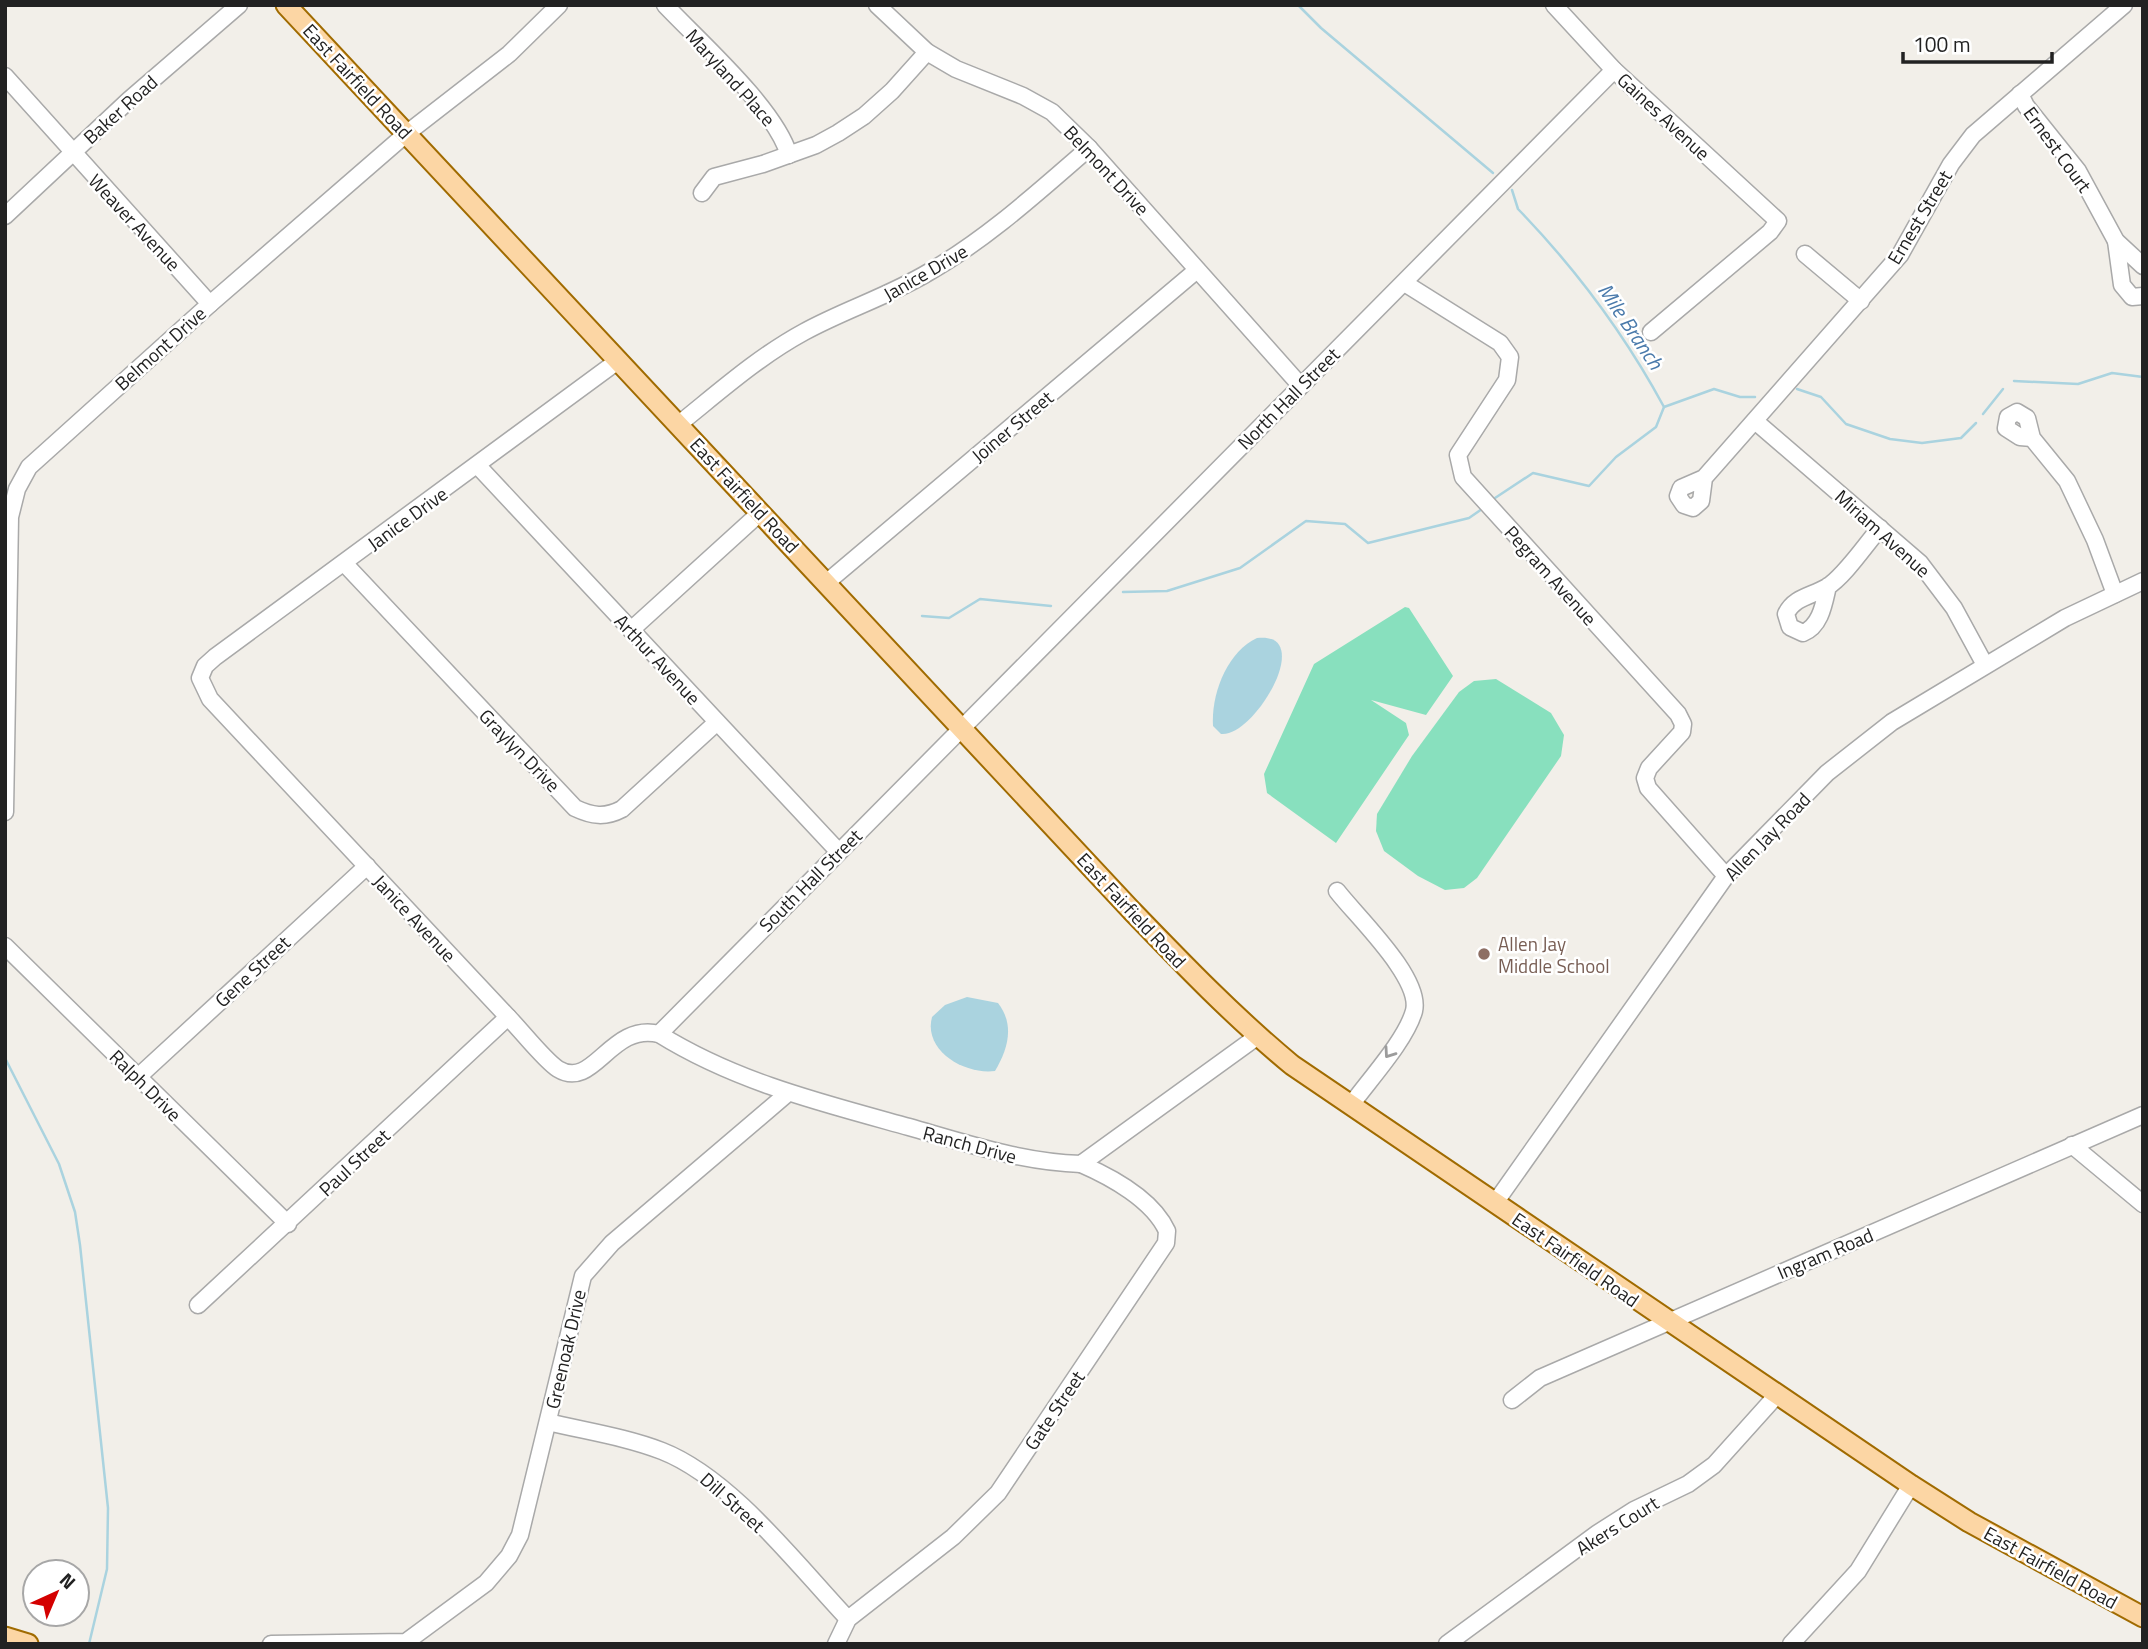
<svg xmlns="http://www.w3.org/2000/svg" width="2148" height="1649" viewBox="0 0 2148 1649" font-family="'Titillium Web',sans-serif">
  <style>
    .pitch { fill: #88e0be }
    .water { fill: #aad3df }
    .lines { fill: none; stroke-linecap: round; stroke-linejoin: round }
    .stream { stroke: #aad3df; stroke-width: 2.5 }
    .minor-casing { stroke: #a9a9a9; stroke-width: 19 }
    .major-casing { stroke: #a06b00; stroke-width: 23 }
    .minor { stroke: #fff; stroke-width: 16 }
    .major { stroke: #fcd6a4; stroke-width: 19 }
    .oneway { stroke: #9c9c9c }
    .education-dot { fill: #8d6e63; stroke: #fff; stroke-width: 2.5 }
    .labels { text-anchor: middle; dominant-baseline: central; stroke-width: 5; stroke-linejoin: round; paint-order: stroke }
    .street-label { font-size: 19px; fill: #222; stroke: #fff }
    .education-label { font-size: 19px; fill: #785e54; stroke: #fff; text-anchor: start }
    .water-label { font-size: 21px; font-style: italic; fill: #4a7aab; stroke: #fff }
  </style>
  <rect width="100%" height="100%" fill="#f2efe9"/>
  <g class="pitch">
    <polygon points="1405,607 1409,608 1453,676 1426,715 1371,700 1406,723 1409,735 1336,843 1267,793 1264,774 1314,664"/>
    <polygon points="1496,679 1551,713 1564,735 1561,756 1477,878 1464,888 1445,890 1418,876 1384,851 1376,831 1377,814 1412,756 1459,692 1474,681"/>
  </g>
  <g class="water">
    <path d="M1257,638C1317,631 1254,738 1221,734L1213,726C1211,694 1227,652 1257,638Z"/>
    <path d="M967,997L998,1003C1015,1025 1008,1049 995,1071C965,1075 923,1051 932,1017L945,1005Z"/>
  </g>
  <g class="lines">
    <g class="stream">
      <polyline points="1298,5 1321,28 1493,173"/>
      <path d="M1512,190L1518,209C1577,270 1624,333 1664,407L1714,389L1740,397H1755"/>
      <polyline points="2014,381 2078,384 2112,373 2143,377"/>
      <polyline points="1797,389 1821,397 1846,424 1890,439 1922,443 1961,438 1976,423"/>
      <polyline points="1983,414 2003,389"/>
      <polyline points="1492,500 1533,473 1589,486 1616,457 1656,427 1664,407"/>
      <polyline points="1123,592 1167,591 1240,568 1306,521 1345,524 1368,543 1469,518 1482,509"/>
      <polyline points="922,616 949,618 980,599 1051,606"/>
      <polyline points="5,1021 5,1038"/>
      <polyline points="5,1058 59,1164 75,1212 80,1245 108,1508 107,1569 89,1644"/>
    </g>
    <g class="minor-casing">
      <g id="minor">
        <path d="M665,5C700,42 775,108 789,155"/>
        <polyline points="877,5 927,52 956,69 1023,96 1052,112 1089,148 1300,385"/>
        <polyline points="1554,5 1614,70 1778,221 1770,232 1651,332"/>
        <polyline points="5,76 210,304"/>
        <polyline points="2020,94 2026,106 2078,171 2116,241 2143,266"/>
        <polyline points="702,193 714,177 763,164 816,145 838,133 864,116 892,91 927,52"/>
        <polyline points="5,216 129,100 239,5"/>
        <polyline points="2116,241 2122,285 2132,297 2143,296"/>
        <polyline points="1805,254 1861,301"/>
        <polyline points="1406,284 1500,343 1510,357 1507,380 1458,455 1463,477 1678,714 1683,724 1682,732 1649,768 1645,778 1648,788 1726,876"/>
        <path d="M619,360L215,657L205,666L200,678L210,699L508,1017C520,1029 545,1061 558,1069C594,1091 610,1022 659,1034C736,1082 822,1103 909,1127C965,1143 1021,1162 1081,1164L1258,1036"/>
        <polyline points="1755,421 1920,563 1954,608 1985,665"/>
        <path d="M679,424C719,392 758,357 804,332C844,310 889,296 929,272C988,238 1038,192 1089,148"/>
        <polyline points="2032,438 2020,437 2006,428 2008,417 2017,412 2027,418 2032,438 2067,481 2095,540 2115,594"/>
        <polyline points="478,466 838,851"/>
        <polyline points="1704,478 1701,501 1693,508 1684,505 1678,496 1681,488 1704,478 1900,255 1951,164 1973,135 2124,5"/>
        <path d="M344,563L575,808C592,816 605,818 622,809L716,723"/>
        <polyline points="826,583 1197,270"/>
        <path d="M1828,586C1824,603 1821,626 1803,633L1790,627L1786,614C1794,597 1812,596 1827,587C1844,577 1866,544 1880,528"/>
        <polyline points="631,630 761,512"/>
        <polyline points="5,812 10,517 17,489 29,467 210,304 406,134 509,54 559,5"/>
        <path d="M1337,891C1357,917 1422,978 1414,1011C1406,1040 1369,1080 1351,1105"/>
        <polyline points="5,946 288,1224"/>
        <polyline points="659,1034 1614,70"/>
        <polyline points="138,1077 367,866"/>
        <polyline points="2072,1145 2143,1204"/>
        <polyline points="1495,1203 1726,876 1827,773 1892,722 2065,618 2143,581"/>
        <polyline points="198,1305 508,1017"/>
        <polyline points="1512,1400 1540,1378 2143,1115"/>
        <path d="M548,1422C585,1431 626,1437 662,1451C731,1478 797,1565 848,1619"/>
        <polyline points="271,1644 406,1642 486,1583 509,1556 520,1535 583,1276 612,1243 788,1093"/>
        <path d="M836,1644L848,1619L953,1537L998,1493L1166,1243L1167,1231C1153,1200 1111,1177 1081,1164"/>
        <polyline points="1447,1644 1598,1533 1634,1510 1688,1484 1714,1465 1776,1396"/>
        <polyline points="1791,1644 1858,1571 1911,1485"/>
      </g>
    </g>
    <g class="major-casing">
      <g id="major">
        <path d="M286,5L1131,910C1183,964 1234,1017 1292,1065L1911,1485L1969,1522L2143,1617"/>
        <polyline points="5,1637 28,1644"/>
      </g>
    </g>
    <use href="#minor" class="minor"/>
    <use href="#major" class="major"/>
  </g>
  <defs><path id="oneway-chevron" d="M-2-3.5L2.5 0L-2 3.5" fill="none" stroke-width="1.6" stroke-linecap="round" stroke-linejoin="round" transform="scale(1.75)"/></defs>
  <use class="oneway" href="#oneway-chevron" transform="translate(1389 1053) rotate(125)"/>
  <circle class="education-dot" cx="1484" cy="954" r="7"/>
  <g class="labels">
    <g class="street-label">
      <text transform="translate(731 77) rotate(48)">Maryland Place</text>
      <text transform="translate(358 81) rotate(47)">East Fairfield Road</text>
      <text transform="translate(120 109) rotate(-42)">Baker Road</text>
      <text transform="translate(1664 116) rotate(43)">Gaines Avenue</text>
      <text transform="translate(2058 149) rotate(54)">Ernest Court</text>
      <text transform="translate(1107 170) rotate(47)">Belmont Drive</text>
      <text transform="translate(1919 217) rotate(-59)">Ernest Street</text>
      <text transform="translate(135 222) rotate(47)">Weaver Avenue</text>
      <text transform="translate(925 272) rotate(-30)">Janice Drive</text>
      <text transform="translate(160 348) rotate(-42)">Belmont Drive</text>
      <text transform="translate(1288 398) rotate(-45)">North Hall Street</text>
      <text transform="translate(1012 426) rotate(-40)">Joiner Street</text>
      <text transform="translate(745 495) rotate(47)">East Fairfield Road</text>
      <text transform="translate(407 518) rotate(-36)">Janice Drive</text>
      <text transform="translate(1883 533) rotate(42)">Miriam Avenue</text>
      <text transform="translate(1551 575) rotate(48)">Pegram Avenue</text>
      <text transform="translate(658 659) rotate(47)">Arthur Avenue</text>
      <text transform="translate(520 750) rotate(46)">Graylyn Drive</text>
      <text transform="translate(1767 836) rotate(-46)">Allen Jay Road</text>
      <text transform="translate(810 880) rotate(-45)">South Hall Street</text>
      <text transform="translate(1132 910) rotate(47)">East Fairfield Road</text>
      <text transform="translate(415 918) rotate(47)">Janice Avenue</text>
      <text transform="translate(252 971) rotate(-43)">Gene Street</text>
      <text transform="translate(146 1085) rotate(45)">Ralph Drive</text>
      <text transform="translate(970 1144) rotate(15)">Ranch Drive</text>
      <text transform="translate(354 1162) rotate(-43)">Paul Street</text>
      <text transform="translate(1825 1253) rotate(-23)">Ingram Road</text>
      <text transform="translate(1576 1259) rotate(35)">East Fairfield Road</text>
      <text transform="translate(565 1349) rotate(-77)">Greenoak Drive</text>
      <text transform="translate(1054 1410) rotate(-56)">Gate Street</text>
      <text transform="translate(733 1502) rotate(42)">Dill Street</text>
      <text transform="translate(1617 1525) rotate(-32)">Akers Court</text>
      <text transform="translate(2051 1567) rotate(29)">East Fairfield Road</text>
    </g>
    <g class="education-label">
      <text x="1498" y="943">Allen Jay<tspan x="1498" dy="22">Middle School</tspan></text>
    </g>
    <g class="water-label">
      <text transform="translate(1631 326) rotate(56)">Mile Branch</text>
    </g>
  </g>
  <rect width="2148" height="1649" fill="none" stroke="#222222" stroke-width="14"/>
  <g transform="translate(56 1593) rotate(44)"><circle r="33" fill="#ffffff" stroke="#a7a7a7" stroke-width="2"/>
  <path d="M0-5L12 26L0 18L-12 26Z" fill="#d40000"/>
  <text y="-10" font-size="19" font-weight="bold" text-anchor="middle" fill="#222222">N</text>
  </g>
  <path d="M1903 52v10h149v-10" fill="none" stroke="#222222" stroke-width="3.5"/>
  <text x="1913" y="52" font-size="21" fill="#222222" stroke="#ffffff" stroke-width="5" paint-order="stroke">100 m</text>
</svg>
